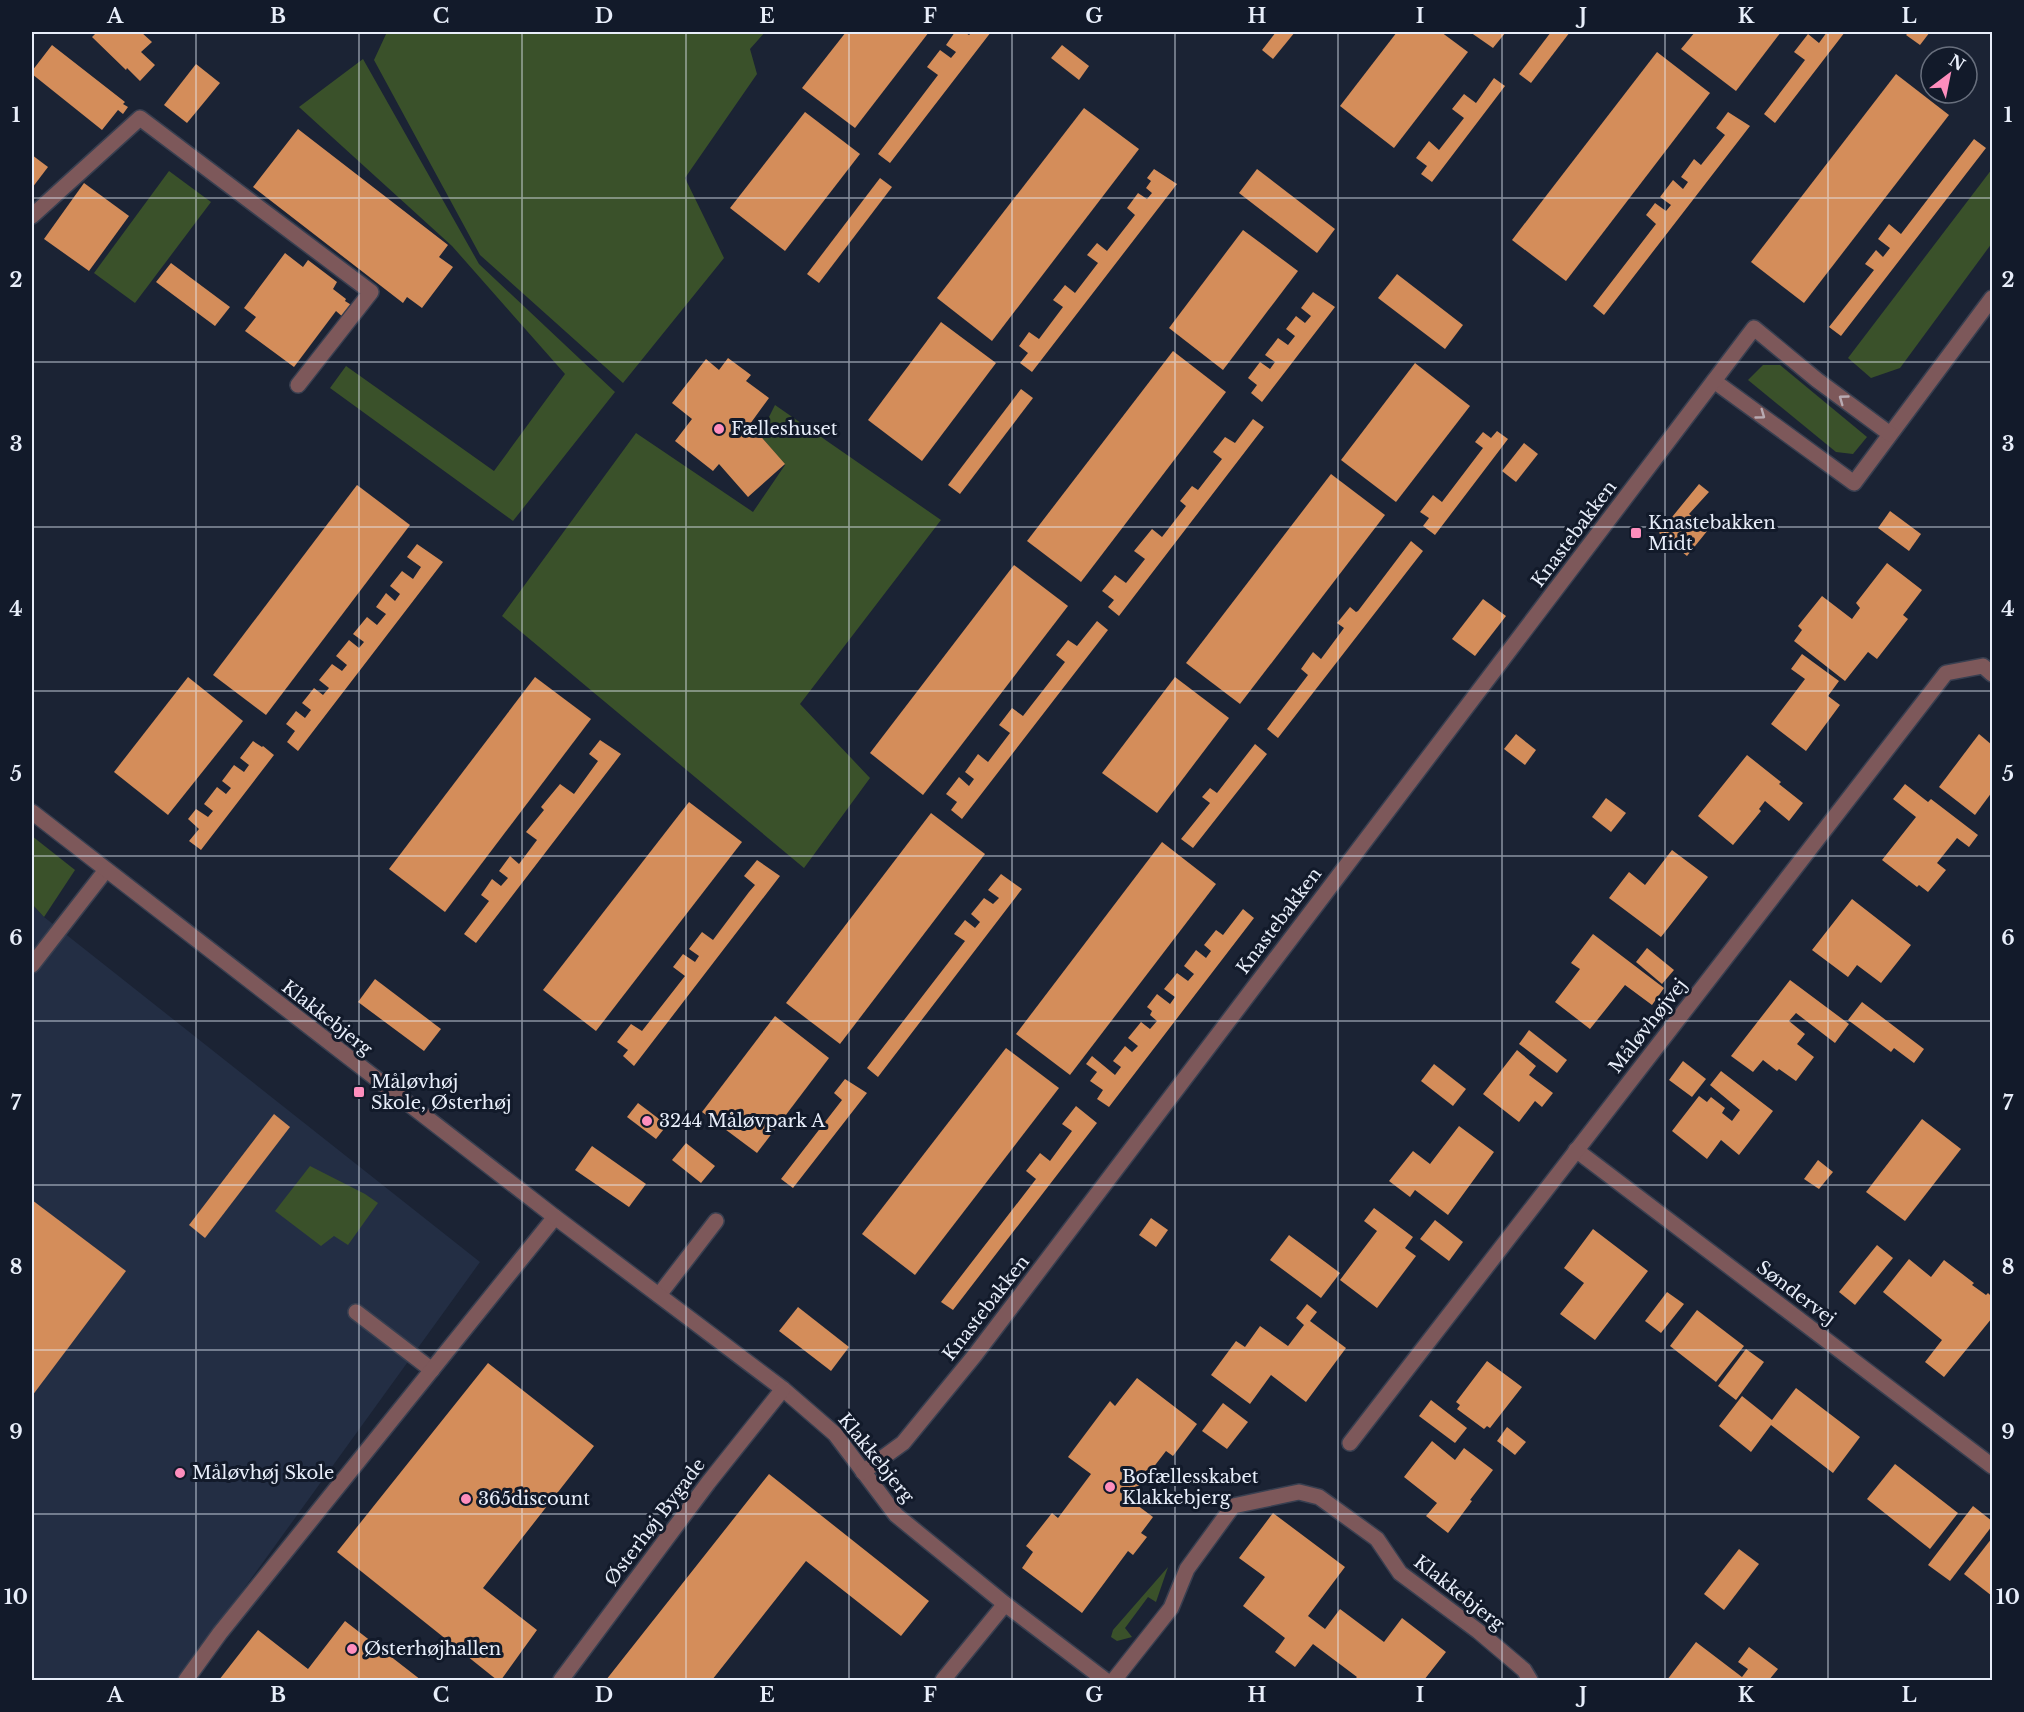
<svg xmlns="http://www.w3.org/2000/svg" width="2024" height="1712" viewBox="0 0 2024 1712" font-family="'Libre Baskerville',serif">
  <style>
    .built { fill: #232e44 }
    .green { fill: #3a512a }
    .building { fill: #d48d5a }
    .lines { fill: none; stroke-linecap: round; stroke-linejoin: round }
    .lane-casing { stroke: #383f50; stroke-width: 18 }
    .street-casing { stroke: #383f50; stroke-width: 18 }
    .lane { stroke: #7d585a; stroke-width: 15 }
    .street { stroke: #7d585a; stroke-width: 15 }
    .oneway { stroke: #b8aab2 }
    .grid { fill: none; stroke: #e8eefa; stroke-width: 1.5; stroke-opacity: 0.55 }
    .poi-dot { fill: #fe8ebd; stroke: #121a2a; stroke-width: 2 }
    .labels { text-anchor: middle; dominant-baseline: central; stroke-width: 6; stroke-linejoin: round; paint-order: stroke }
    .poi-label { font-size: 18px; fill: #e8eefa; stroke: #121a2a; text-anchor: start }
    .street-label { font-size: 18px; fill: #e8eefa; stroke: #121a2a }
    .neatline { fill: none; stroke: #e8eefa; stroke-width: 2 }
    .grid-label { font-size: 20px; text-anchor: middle; font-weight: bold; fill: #e8eefa }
  </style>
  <rect width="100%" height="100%" fill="#1b2334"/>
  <polygon class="built" points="32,904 44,917 480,1262 178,1680 32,1680"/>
  <g class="green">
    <polygon points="387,32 765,32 750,49 757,74 685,178 724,258 623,383 480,255 374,60"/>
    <polygon points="363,59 479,264 615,392 513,521 330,388 346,366 494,471 565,374 452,246 299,107"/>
    <polygon points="1992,169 1992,243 1900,368 1871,378 1848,358"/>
    <polygon points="169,171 211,202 135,303 94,273"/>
    <polygon points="1763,365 1780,365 1867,437 1853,454 1836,452 1748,380"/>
    <polygon points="775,405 941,520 800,704 870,778 804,868 502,616 636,433 753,512 785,465 760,435"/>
    <polygon points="32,836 75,870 44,917 32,904"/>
    <polygon points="310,1166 365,1194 378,1203 348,1245 334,1236 321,1246 275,1211"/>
    <polygon points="1168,1567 1156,1602 1148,1597 1125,1628 1132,1637 1117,1641 1111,1637 1113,1630"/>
  </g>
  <g class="building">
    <polygon points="97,32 141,32 152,42 141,52 155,65 140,81 127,68 126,70 92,37"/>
    <polygon points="846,32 929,32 855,128 802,88"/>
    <polygon points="955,32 964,32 969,35 972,32 991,32 890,163 878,154 938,75 927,67 940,50 951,58 956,52 946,45"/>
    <polygon points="1276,32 1295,32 1273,59 1262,50"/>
    <polygon points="1397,32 1441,32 1468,52 1394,148 1340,106"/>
    <polygon points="1470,32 1506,32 1493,48"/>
    <polygon points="1551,32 1570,32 1531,83 1519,74"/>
    <polygon points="1695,32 1781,32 1736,91 1681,49"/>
    <polygon points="1827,32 1845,32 1775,123 1764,114 1805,60 1794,52 1808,34 1819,43"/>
    <polygon points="1909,32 1930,32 1920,45 1906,35"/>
    <polygon points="52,45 125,102 123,104 128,107 123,114 118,110 102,130 32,74 32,71"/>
    <polygon points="1062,45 1089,66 1079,80 1051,58"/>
    <polygon points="1657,52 1710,93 1566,281 1512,240"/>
    <polygon points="196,64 220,83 187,123 164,105"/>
    <polygon points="1896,74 1949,115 1804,303 1751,262"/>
    <polygon points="1494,78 1505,86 1432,182 1421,174 1427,166 1416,158 1429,141 1439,150 1464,118 1452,109 1464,94 1476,103"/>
    <polygon points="1084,108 1139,149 992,341 937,298"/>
    <polygon points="805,112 860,154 785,251 730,208"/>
    <polygon points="1728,112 1750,126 1604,315 1593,306 1656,224 1646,215 1655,203 1666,211 1671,205 1660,197 1673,180 1683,189 1688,182 1681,177 1694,159 1701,165 1725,135 1716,128"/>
    <polygon points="298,129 448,245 439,257 453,267 422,308 407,297 403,303 253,187"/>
    <polygon points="1974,139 1986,148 1841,336 1829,327 1874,270 1865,264 1876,250 1883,257 1890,248 1878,239 1889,224 1901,234"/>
    <polygon points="32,155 48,167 32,188"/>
    <polygon points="1154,169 1177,184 1032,372 1020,363 1028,353 1019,346 1029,332 1039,339 1063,307 1053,300 1065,285 1075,293 1098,263 1087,255 1097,243 1107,251 1135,215 1127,208 1138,193 1147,199 1152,193 1146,188 1151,181 1147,178"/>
    <polygon points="1257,169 1335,229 1317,253 1239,193"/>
    <polygon points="880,178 892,187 819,283 807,274"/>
    <polygon points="84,183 129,216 89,271 44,239"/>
    <polygon points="1243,230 1298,271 1223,370 1169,328"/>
    <polygon points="285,253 303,267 308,260 337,282 333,289 346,299 345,301 353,306 344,318 336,311 294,367 245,331 256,317 244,308"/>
    <polygon points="171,263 230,307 215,326 156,282"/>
    <polygon points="1397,274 1463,325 1445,349 1378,298"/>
    <polygon points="1313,292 1335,307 1262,402 1251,393 1257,385 1248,378 1260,362 1270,369 1275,362 1265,355 1278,338 1288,345 1295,336 1286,329 1296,316 1305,323 1311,316 1301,308"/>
    <polygon points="941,322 996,363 922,461 868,420"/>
    <polygon points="1173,351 1226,392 1081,582 1027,541"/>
    <polygon points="728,358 751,375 746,381 769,398 750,424 785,464 748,497 719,464 713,471 675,441 692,419 672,403 706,359 719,370"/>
    <polygon points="1415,363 1470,406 1396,502 1341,460"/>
    <polygon points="1021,389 1033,398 960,494 948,485"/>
    <polygon points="1253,419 1264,427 1119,616 1108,607 1114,600 1102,591 1115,575 1126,583 1145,559 1134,551 1152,529 1162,537 1186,506 1180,501 1192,486 1198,490 1222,459 1213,452 1225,437 1235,443"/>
    <polygon points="1497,431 1508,439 1435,535 1423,526 1429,518 1420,512 1433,495 1442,502 1483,448 1475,442 1483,432 1491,438"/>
    <polygon points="1524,443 1538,454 1516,482 1502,471"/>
    <polygon points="1331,474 1385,515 1240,704 1186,663"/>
    <polygon points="1699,484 1709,492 1689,514 1708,530 1687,556 1659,533"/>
    <polygon points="357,485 410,525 266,715 213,675"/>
    <polygon points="1890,511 1921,534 1909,551 1878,528"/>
    <polygon points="1411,541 1423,551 1278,738 1267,729 1308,675 1301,669 1313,652 1321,659 1344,628 1337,623 1350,607 1356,612 1358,611"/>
    <polygon points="417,544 443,562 298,751 287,742 295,731 286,724 296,711 305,718 311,710 302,703 314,688 323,695 329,688 319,680 332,664 342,671 347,665 336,656 349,640 359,648 364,642 353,634 367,617 377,625 386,614 376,607 386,593 395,601 400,594 390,586 402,571 413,579 421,567 407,557"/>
    <polygon points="1887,563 1922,590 1903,615 1908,619 1877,659 1868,652 1845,681 1794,641 1802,630 1798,626 1822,596 1852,619 1860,608 1856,603"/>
    <polygon points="1014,565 1068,606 923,795 870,753"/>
    <polygon points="1483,599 1506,616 1475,656 1452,639"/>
    <polygon points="1097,621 1108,630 962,819 951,810 957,802 946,794 959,777 969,786 974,779 965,772 978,754 988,762 1010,733 999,725 1012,708 1023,716 1065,662 1056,655 1068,640 1077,646"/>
    <polygon points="1802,654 1839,681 1828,696 1840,705 1806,751 1771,724 1805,679 1791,669"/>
    <polygon points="188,677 243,721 168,815 114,772"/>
    <polygon points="535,677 591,719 445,912 389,869"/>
    <polygon points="1175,677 1229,718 1157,813 1102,773"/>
    <polygon points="1516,734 1536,750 1525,765 1504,749"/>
    <polygon points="1979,734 1992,745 1992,792 1975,815 1939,787"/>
    <polygon points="600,740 621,754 476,943 464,934 489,901 481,895 492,879 501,886 508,878 499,871 510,856 519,864 537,840 526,832 544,810 541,807 560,784 574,794 598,761 589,754"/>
    <polygon points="253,741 262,747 263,746 274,755 201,850 189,841 199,829 188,819 196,809 208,817 213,811 204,804 217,787 226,794 231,788 222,781 234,765 244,772 249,765 240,758"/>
    <polygon points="1255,744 1267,754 1193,848 1181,839 1210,803 1202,797 1210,788 1217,793"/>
    <polygon points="1747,755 1781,782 1779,784 1803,803 1789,821 1765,801 1759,809 1761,811 1733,845 1698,816"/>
    <polygon points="1905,784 1928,802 1931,799 1978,835 1969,847 1957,838 1937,863 1946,870 1928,892 1919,885 1917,887 1882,860 1916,817 1893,799"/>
    <polygon points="1606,798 1626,813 1611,832 1592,817"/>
    <polygon points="689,802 742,842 596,1031 543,990"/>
    <polygon points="931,813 985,854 840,1044 786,1003"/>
    <polygon points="1162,842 1216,884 1070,1075 1016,1034"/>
    <polygon points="1672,850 1708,877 1661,937 1609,898 1629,872 1645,885"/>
    <polygon points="757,860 780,876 634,1066 623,1056 628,1050 617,1042 631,1024 642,1031 685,976 673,967 683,954 695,962 699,956 689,949 702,932 713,940 749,892 755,885 744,876"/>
    <polygon points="1001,874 1022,889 878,1077 867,1068 965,941 954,934 965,920 975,928 980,922 971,914 984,898 993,904 999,898 988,890"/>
    <polygon points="1852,899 1911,945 1881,983 1857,965 1848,977 1812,950"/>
    <polygon points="1243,909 1254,918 1109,1107 1097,1099 1103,1090 1090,1081 1097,1072 1086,1064 1092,1056 1115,1075 1121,1067 1113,1061 1125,1046 1132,1052 1138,1046 1128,1038 1141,1022 1150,1029 1157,1021 1150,1015 1152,1011 1147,1007 1157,994 1170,1004 1175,997 1164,989 1177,973 1188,981 1194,974 1184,966 1196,950 1206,958 1211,951 1204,945 1216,930 1223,935"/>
    <polygon points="1593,934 1664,988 1652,1005 1625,985 1590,1029 1555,1002 1580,969 1571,963"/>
    <polygon points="1647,948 1674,970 1662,984 1636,962"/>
    <polygon points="375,979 441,1029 424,1051 358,1002"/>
    <polygon points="1790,980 1849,1024 1835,1043 1796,1013 1789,1021 1805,1034 1797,1044 1814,1057 1796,1081 1779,1069 1777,1071 1763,1060 1753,1072 1731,1056"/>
    <polygon points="1862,1002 1924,1049 1914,1063 1894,1048 1891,1052 1848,1020"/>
    <polygon points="775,1016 829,1058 757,1153 702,1112"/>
    <polygon points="1529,1030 1567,1060 1557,1073 1519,1044"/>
    <polygon points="1006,1048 1059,1088 915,1275 862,1234"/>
    <polygon points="1517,1050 1536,1066 1529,1075 1553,1093 1542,1107 1535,1101 1519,1122 1483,1094"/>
    <polygon points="1683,1061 1706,1079 1692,1097 1669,1080"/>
    <polygon points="1434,1064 1466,1089 1453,1106 1421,1081"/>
    <polygon points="1721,1071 1773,1111 1739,1155 1721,1140 1707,1159 1672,1131 1699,1096 1707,1102 1711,1097 1725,1108 1722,1113 1732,1121 1740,1110 1710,1085"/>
    <polygon points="845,1079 867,1093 793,1188 781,1179 842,1100 834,1093"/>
    <polygon points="638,1103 667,1125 656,1139 627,1117"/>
    <polygon points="1076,1106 1097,1123 953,1310 941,1302 1036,1179 1026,1171 1040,1153 1050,1161 1072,1131 1062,1124"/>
    <polygon points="274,1114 290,1127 205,1238 189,1225"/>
    <polygon points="1922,1119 1961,1149 1905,1221 1866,1192"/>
    <polygon points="1459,1126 1494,1152 1448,1215 1415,1190 1410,1197 1389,1181 1413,1151 1430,1164"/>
    <polygon points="686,1143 715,1166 701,1183 672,1160"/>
    <polygon points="592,1146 646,1184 629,1207 575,1170"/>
    <polygon points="1818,1160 1833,1172 1819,1189 1804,1179"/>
    <polygon points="32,1200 126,1271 32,1396"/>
    <polygon points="1374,1208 1413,1237 1405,1248 1416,1256 1377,1308 1340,1280 1377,1231 1364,1221"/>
    <polygon points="1151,1218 1168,1230 1156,1247 1139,1235"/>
    <polygon points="1435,1220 1463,1242 1449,1261 1420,1239"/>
    <polygon points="1593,1229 1648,1271 1595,1340 1560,1314 1584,1283 1564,1268"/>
    <polygon points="1289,1235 1340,1273 1321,1298 1270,1260"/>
    <polygon points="1877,1245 1893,1258 1855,1305 1839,1292"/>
    <polygon points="1909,1259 1931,1277 1944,1260 1974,1283 1972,1285 1986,1295 1988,1293 1992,1297 1992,1313 1991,1316 1992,1318 1944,1377 1925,1362 1942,1340 1883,1292"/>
    <polygon points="1667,1292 1684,1304 1661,1333 1645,1321"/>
    <polygon points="1307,1304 1317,1312 1310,1321 1346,1348 1306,1402 1271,1375 1250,1404 1211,1375 1236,1341 1245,1347 1260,1326 1288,1346 1304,1325 1296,1318"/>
    <polygon points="798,1307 849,1347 831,1371 779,1331"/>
    <polygon points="1697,1310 1744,1346 1716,1382 1670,1346"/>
    <polygon points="1746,1349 1764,1362 1736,1400 1718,1386"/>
    <polygon points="1487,1361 1522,1387 1490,1428 1487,1426 1484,1429 1457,1409 1460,1405 1456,1402"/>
    <polygon points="488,1363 594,1446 483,1588 537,1630 501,1680 497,1680 337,1552"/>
    <polygon points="1137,1378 1197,1424 1173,1456 1166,1451 1129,1499 1153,1517 1141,1533 1147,1537 1133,1555 1128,1551 1082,1613 1022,1568 1033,1552 1026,1546 1052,1513 1058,1518 1091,1474 1068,1457 1110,1401 1115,1406"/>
    <polygon points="1796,1388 1860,1437 1833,1473 1771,1425 1751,1452 1719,1426 1742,1396 1772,1420"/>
    <polygon points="1431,1400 1467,1428 1455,1443 1419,1416"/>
    <polygon points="1223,1403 1248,1422 1227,1449 1202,1431"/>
    <polygon points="1507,1427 1526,1442 1515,1455 1497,1441"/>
    <polygon points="1432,1441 1455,1460 1464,1448 1493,1470 1470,1500 1472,1501 1448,1533 1426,1516 1437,1503 1404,1477"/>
    <polygon points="1895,1464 1958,1513 1930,1549 1867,1499"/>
    <polygon points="769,1474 929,1601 901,1636 806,1561 712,1680 606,1680"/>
    <polygon points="1973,1506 1992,1521 1992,1526 1950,1581 1928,1565"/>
    <polygon points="1273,1513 1345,1567 1308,1616 1325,1629 1340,1609 1384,1642 1402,1618 1446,1652 1424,1680 1354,1680 1357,1677 1313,1644 1295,1667 1275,1652 1285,1638 1243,1606 1265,1577 1239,1558"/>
    <polygon points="1992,1538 1992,1596 1964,1574"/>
    <polygon points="1739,1549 1759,1564 1724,1610 1704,1594"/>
    <polygon points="345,1621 421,1680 219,1680 258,1630 308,1669"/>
    <polygon points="1696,1642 1742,1677 1748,1669 1738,1662 1749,1647 1778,1669 1769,1680 1667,1680"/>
  </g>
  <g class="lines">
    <g class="lane-casing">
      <g id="lane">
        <polyline points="32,216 140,118 371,292 298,385"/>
        <polyline points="32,965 106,870"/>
        <polyline points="659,1295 716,1221"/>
        <polyline points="356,1312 432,1370"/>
        <polyline points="186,1680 220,1633 555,1217"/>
        <polyline points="943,1680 1005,1604"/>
      </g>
    </g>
    <g class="street-casing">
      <g id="street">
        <polyline points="1714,381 1854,483 1992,298"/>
        <polyline points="32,812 555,1217 783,1389 835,1434 896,1515 1005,1604 1105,1680"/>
        <polyline points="1576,1150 1992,1466"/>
        <polyline points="1350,1443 1946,673 1983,666 1992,674"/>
        <polyline points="863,1472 903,1443 975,1355 1754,328 1817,380 1890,434"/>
        <polyline points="561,1680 708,1483 783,1389"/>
        <polyline points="1114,1680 1171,1608 1187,1569 1233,1506 1299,1492 1319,1497 1377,1539 1400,1573 1478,1631 1524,1670 1530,1680"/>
      </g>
    </g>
    <use href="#lane" class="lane"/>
    <use href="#street" class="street"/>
  </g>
  <defs><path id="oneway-chevron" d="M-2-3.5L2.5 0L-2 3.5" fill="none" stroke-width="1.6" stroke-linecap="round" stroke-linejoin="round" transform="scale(1.5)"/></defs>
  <g class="oneway">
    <use href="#oneway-chevron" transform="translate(1843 399) rotate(-144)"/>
    <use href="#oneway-chevron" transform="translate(1761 415) rotate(36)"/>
  </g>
  <path class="grid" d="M196,32V1680M359,32V1680M522,32V1680M686,32V1680M849,32V1680M1012,32V1680M1175,32V1680M1338,32V1680M1502,32V1680M1665,32V1680M1828,32V1680M32,198H1992M32,362H1992M32,527H1992M32,691H1992M32,856H1992M32,1021H1992M32,1185H1992M32,1350H1992M32,1514H1992"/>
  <g class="poi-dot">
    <circle cx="719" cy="429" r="6"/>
    <rect x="1630" y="527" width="12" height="12" rx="3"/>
    <rect x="353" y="1086" width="12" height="12" rx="3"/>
    <circle cx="647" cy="1121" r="6"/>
    <circle cx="180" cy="1473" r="6"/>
    <circle cx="1110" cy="1487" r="6"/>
    <circle cx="466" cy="1499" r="6"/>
    <circle cx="352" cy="1649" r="6"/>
  </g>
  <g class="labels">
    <g class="poi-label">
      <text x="731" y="429">Fælleshuset</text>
      <text x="1648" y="523">Knastebakken<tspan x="1648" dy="21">Midt</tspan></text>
      <text x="371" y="1082">Måløvhøj<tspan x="371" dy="21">Skole, Østerhøj</tspan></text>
      <text x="659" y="1121">3244 Måløvpark A</text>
      <text x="192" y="1473">Måløvhøj Skole</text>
      <text x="1122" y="1477">Bofællesskabet<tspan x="1122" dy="21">Klakkebjerg</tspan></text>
      <text x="478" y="1499">365discount</text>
      <text x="364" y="1649">Østerhøjhallen</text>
    </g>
    <g class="street-label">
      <text transform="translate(1574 534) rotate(-53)">Knastebakken</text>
      <text transform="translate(1279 921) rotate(-53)">Knastebakken</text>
      <text transform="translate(327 1018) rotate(38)">Klakkebjerg</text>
      <text transform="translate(1648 1026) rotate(-52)">Måløvhøjvej</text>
      <text transform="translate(1796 1293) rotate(37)">Søndervej</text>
      <text transform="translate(986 1308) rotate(-52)">Knastebakken</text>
      <text transform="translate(876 1458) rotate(51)">Klakkebjerg</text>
      <text transform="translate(655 1522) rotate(-53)">Østerhøj Bygade</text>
      <text transform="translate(1459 1593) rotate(38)">Klakkebjerg</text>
    </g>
  </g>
  <rect width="2024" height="1712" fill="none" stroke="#121a2a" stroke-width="66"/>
  <g transform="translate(1949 75) rotate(32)"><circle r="28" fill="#121a2a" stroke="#686f7d" stroke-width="1.5"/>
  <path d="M0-4.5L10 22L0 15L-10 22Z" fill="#fe8ebd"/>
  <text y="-9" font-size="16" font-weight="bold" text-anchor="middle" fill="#e8eefa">N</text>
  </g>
  <rect x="33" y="33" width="1958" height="1646" class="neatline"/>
  <g class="grid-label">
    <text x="115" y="23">A</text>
    <text x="278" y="23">B</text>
    <text x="441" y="23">C</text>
    <text x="604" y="23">D</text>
    <text x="767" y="23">E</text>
    <text x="930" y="23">F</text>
    <text x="1094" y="23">G</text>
    <text x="1257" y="23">H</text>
    <text x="1420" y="23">I</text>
    <text x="1583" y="23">J</text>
    <text x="1746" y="23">K</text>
    <text x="1909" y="23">L</text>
    <text x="16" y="122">1</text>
    <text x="2008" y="122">1</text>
    <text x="16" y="287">2</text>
    <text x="2008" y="287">2</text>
    <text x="16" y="451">3</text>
    <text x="2008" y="451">3</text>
    <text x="16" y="616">4</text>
    <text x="2008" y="616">4</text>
    <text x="16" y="781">5</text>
    <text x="2008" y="781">5</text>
    <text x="16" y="945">6</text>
    <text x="2008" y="945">6</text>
    <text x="16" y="1110">7</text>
    <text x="2008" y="1110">7</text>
    <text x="16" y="1274">8</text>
    <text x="2008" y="1274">8</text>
    <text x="16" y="1439">9</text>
    <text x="2008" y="1439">9</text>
    <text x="16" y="1604">10</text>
    <text x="2008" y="1604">10</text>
    <text x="115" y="1702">A</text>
    <text x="278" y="1702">B</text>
    <text x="441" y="1702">C</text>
    <text x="604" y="1702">D</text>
    <text x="767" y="1702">E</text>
    <text x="930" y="1702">F</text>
    <text x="1094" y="1702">G</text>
    <text x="1257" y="1702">H</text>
    <text x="1420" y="1702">I</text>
    <text x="1583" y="1702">J</text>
    <text x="1746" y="1702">K</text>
    <text x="1909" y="1702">L</text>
  </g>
</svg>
